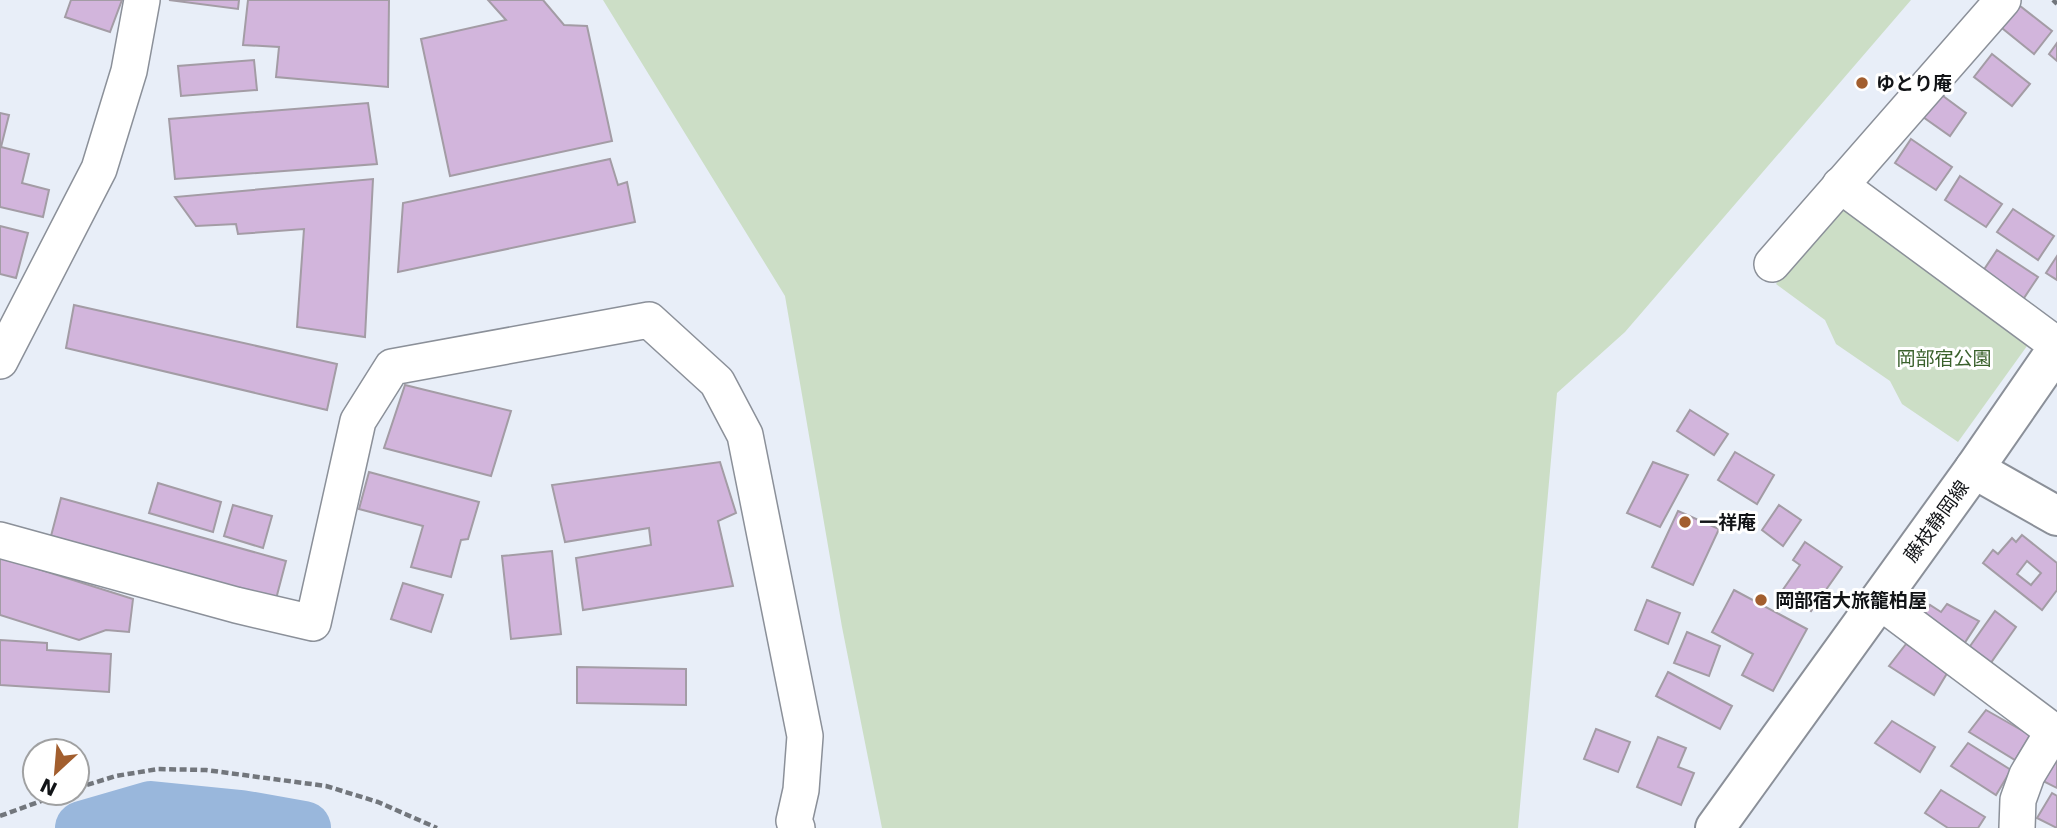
<svg xmlns="http://www.w3.org/2000/svg" width="2057" height="828" viewBox="0 0 2057 828" font-family="'DejaVu Sans','Noto Sans JP',sans-serif">
  <style>
    .green { fill: #ccdec6 }
    .lines { fill: none; stroke-linecap: round; stroke-linejoin: round }
    .river { stroke: #99b7dc; stroke-width: 54 }
    .building { fill: #d2b5dc; stroke: #a39ca5; stroke-width: 2; fill-rule: evenodd }
    .street-casing { stroke: #8b9099; stroke-width: 38 }
    .secondary-casing { stroke: #8b9099; stroke-width: 42 }
    .path { stroke: #72767c; stroke-width: 4.5; stroke-dasharray: 7 3.5; stroke-linecap: butt }
    .street { stroke: #fff; stroke-width: 35 }
    .secondary { stroke: #fff; stroke-width: 38 }
    .poi-dot { fill: #a25e2e; stroke: #fff; stroke-width: 2.5 }
    .labels { text-anchor: middle; dominant-baseline: central; stroke-width: 6; stroke-linejoin: round; paint-order: stroke }
    .poi-label { font-size: 19px; font-weight: bold; fill: #121417; stroke: #fff; text-anchor: start }
    .park-label { font-size: 19px; fill: #3a612c; stroke: #fff }
    .street-label { font-size: 19px; fill: #121417; stroke: #fff }
  </style>
  <rect width="100%" height="100%" fill="#e8eef8"/>
  <g class="green">
    <polygon points="603,0 1911,0 1625,332 1557,393 1518,828 882,828 842,627 785,296"/>
    <polygon points="1836,201 2027,346 1958,442 1902,404 1890,381 1836,344 1825,320 1776,284"/>
  </g>
  <g class="lines">
    <polyline class="river" points="82,828 151,808 241,817 304,828"/>
  </g>
  <g class="building">
    <polygon points="71,0 122,0 110,32 65,17"/>
    <polygon points="169,0 239,0 238,9"/>
    <polygon points="248,0 389,0 388,87 276,77 279,47 243,45"/>
    <polygon points="488,0 543,0 564,25 587,26 612,141 450,176 421,39 506,20"/>
    <polygon points="2015,2 2052,31 2034,54 1997,24"/>
    <polygon points="2057,43 2057,61 2049,54"/>
    <polygon points="1992,54 2030,84 2012,106 1974,77"/>
    <polygon points="254,60 257,90 181,96 178,66"/>
    <polygon points="1939,93 1966,113 1950,136 1923,117"/>
    <polygon points="368,103 377,164 175,179 169,119"/>
    <polygon points="0,113 9,115 1,147 29,154 22,183 49,190 43,217 0,207"/>
    <polygon points="1911,139 1952,167 1936,190 1895,163"/>
    <polygon points="610,159 618,185 627,182 635,222 398,272 403,203"/>
    <polygon points="1960,176 2002,204 1986,227 1945,200"/>
    <polygon points="373,179 365,337 297,327 304,229 238,234 236,224 196,226 175,197"/>
    <polygon points="2013,209 2054,236 2038,260 1997,232"/>
    <polygon points="0,226 28,233 16,278 0,274"/>
    <polygon points="1997,250 2038,277 2022,301 1981,274"/>
    <polygon points="2057,256 2057,280 2046,273"/>
    <polygon points="74,305 337,364 327,410 66,348"/>
    <polygon points="405,385 511,411 491,476 384,448"/>
    <polygon points="1690,410 1728,434 1714,455 1677,431"/>
    <polygon points="1735,452 1774,475 1757,504 1718,480"/>
    <polygon points="720,462 736,513 718,521 733,586 583,610 576,558 651,545 649,528 565,542 552,485"/>
    <polygon points="1653,462 1688,475 1660,527 1627,513"/>
    <polygon points="369,472 479,502 468,539 461,540 451,577 411,567 423,526 359,509"/>
    <polygon points="158,483 221,502 213,532 149,513"/>
    <polygon points="61,498 286,561 276,599 51,536"/>
    <polygon points="233,505 272,516 263,548 224,536"/>
    <polygon points="1779,505 1801,520 1783,546 1762,530"/>
    <polygon points="1678,511 1719,529 1693,585 1652,567"/>
    <path d="M2022,535L2057,563V590L2042,610L1983,563L1993,550L1998,554L2012,538L2016,542ZM2027,561L2041,573L2031,585L2017,574Z"/>
    <polygon points="1805,542 1842,567 1811,611 1782,591 1800,565 1793,560"/>
    <polygon points="552,551 561,634 511,639 502,556"/>
    <polygon points="0,557 133,599 129,632 106,630 79,640 0,615"/>
    <polygon points="403,583 443,595 431,632 391,619"/>
    <polygon points="1734,590 1807,629 1773,691 1742,675 1753,654 1712,632"/>
    <polygon points="1647,600 1680,613 1668,644 1635,630"/>
    <polygon points="1947,604 1979,621 1962,647 1921,620 1930,605 1941,612"/>
    <polygon points="1995,611 2016,627 1990,664 1968,649"/>
    <polygon points="1687,632 1720,646 1709,676 1674,663"/>
    <polygon points="0,640 47,643 47,650 111,654 109,692 0,685"/>
    <polygon points="1906,644 1949,670 1934,695 1889,666"/>
    <polygon points="577,667 686,669 686,705 577,703"/>
    <polygon points="1668,672 1732,706 1720,729 1656,696"/>
    <polygon points="1986,710 2030,735 2015,760 1969,732"/>
    <polygon points="1892,721 1935,747 1920,772 1875,743"/>
    <polygon points="1596,729 1630,742 1618,772 1584,759"/>
    <polygon points="1658,737 1686,748 1678,767 1694,773 1681,805 1637,787"/>
    <polygon points="1968,743 2011,770 1996,795 1951,766"/>
    <polygon points="2057,752 2057,788 2043,781"/>
    <polygon points="1941,790 1985,817 1978,828 1948,828 1925,813"/>
    <polygon points="2052,793 2057,796 2057,828 2037,818"/>
  </g>
  <g class="lines">
    <g class="street-casing">
      <g id="street">
        <polyline points="1840,185 2057,345"/>
        <polyline points="1772,264 2003,0"/>
        <polyline points="0,361 99,169 129,71 142,0"/>
        <polyline points="0,540 236,605 313,623 358,421 392,367 649,320 717,382 745,435 805,736 801,790 794,821 797,828"/>
        <polyline points="1878,600 2057,734"/>
        <polyline points="2017,828 2018,800 2027,775 2053,732"/>
      </g>
    </g>
    <g class="secondary-casing">
      <g id="secondary">
        <polyline points="1974,469 2057,516"/>
        <polyline points="1715,828 1974,469 2057,349"/>
      </g>
    </g>
    <g class="path">
      <polyline points="2053,0 2057,4"/>
      <polyline points="77,788 116,776 158,769 206,770 326,786 378,802 437,828"/>
      <polyline points="0,816 63,793"/>
    </g>
    <use href="#street" class="street"/>
    <use href="#secondary" class="secondary"/>
  </g>
  <g class="poi-dot">
    <circle cx="1862" cy="83" r="7"/>
    <circle cx="1685" cy="522" r="7"/>
    <circle cx="1761" cy="600" r="7"/>
  </g>
  <g class="labels">
    <g class="poi-label">
      <text x="1876" y="83">ゆとり庵</text>
      <text x="1699" y="522">一祥庵</text>
      <text x="1775" y="600">岡部宿大旅籠柏屋</text>
    </g>
    <g class="park-label">
      <text x="1944" y="358">岡部宿公園</text>
    </g>
    <g class="street-label">
      <text transform="translate(1936 521) rotate(-54)">藤枝静岡線</text>
    </g>
  </g>
  <g transform="translate(56 772) rotate(206)"><circle r="33" fill="#ffffff" stroke="#a0a1a2" stroke-width="2"/>
  <path d="M0-5L12 26L0 18L-12 26Z" fill="#a25e2e"/>
  <text y="-10" font-size="19" font-weight="bold" text-anchor="middle" fill="#121417">N</text>
  </g>
</svg>
